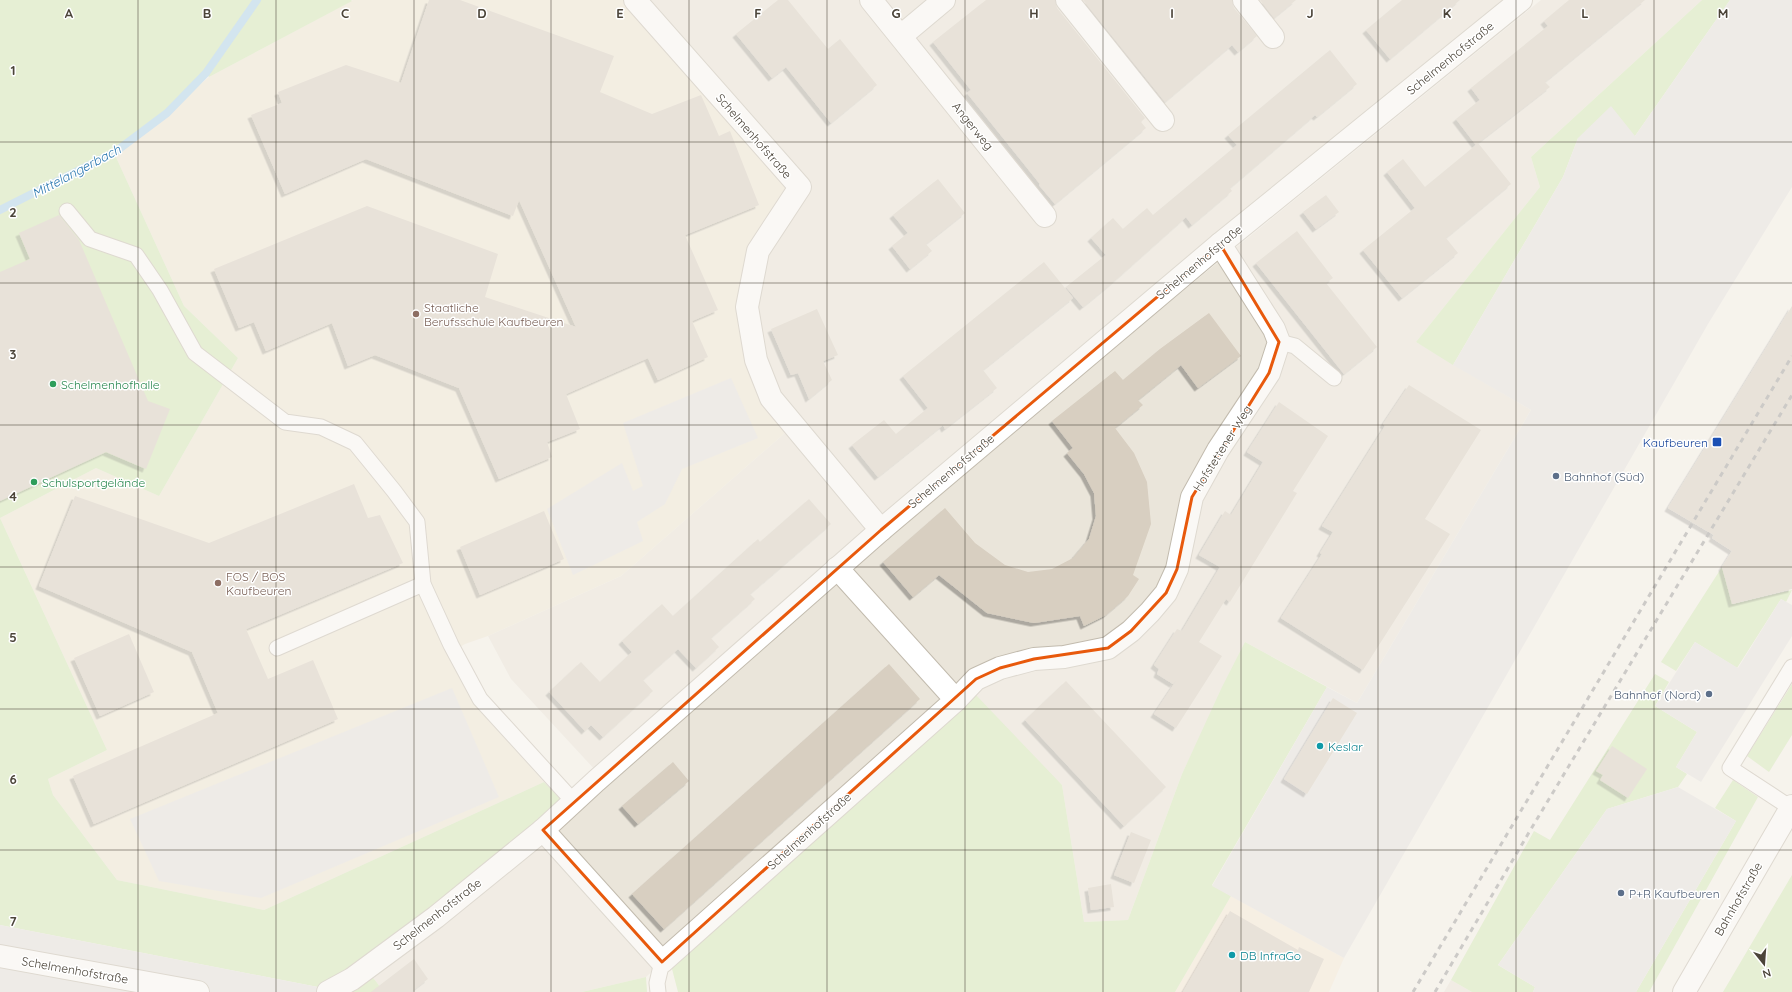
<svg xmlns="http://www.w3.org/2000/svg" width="1792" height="992" viewBox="0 0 1792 992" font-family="Quicksand,sans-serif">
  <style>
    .residential { fill: #eae5da }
    .commercial { fill: #f7ead8 }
    .education { fill: #efe8d6 }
    .green { fill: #d2eab5 }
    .parking { fill: #e5e3e0 }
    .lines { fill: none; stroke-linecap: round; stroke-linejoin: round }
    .stream { stroke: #a9d4f2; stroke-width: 8 }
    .building { fill: #d8cfc1; filter: url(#shadow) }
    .lane-casing { stroke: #c2bbae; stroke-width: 17 }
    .street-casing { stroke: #c2bbae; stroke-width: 24 }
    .lane { stroke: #fff; stroke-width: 15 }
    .street { stroke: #fff; stroke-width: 22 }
    .rail { stroke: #9a9a9a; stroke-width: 3; stroke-dasharray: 5 5; stroke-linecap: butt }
    .marked { fill: none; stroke: #e8590c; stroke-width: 3; stroke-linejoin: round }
    .grid { fill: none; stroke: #4b4439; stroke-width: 1; stroke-opacity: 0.55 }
    .education-dot { fill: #8d6e63; stroke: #fff; stroke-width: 1.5 }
    .leisure-dot { fill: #2e9e5b; stroke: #fff; stroke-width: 1.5 }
    .transit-dot { fill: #1a4fb4; stroke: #fff; stroke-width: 1.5 }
    .service-dot { fill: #5c6f8a; stroke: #fff; stroke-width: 1.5 }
    .culture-dot { fill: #0f9aa8; stroke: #fff; stroke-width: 1.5 }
    .labels { text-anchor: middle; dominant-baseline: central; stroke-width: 3; stroke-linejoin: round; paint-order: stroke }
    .street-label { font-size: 12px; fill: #4b4439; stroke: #fff }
    .education-label { font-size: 12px; fill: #785e54; stroke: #fff; text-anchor: start }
    .leisure-label { font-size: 12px; fill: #27864d; stroke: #fff; text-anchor: start }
    .transit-label { font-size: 12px; fill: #164399; stroke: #fff; text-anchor: end }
    .service-label { font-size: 12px; fill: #4e5e75; stroke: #fff; text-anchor: start }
    .culture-label { font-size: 12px; fill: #0d838f; stroke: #fff; text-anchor: start }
    .water-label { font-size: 13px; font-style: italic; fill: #2e7ab2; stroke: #fff }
    .grid-label { font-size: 13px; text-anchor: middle; font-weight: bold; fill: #4b4439; stroke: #fff; stroke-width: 3; stroke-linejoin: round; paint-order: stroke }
  </style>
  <defs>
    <filter id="shadow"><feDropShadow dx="-3.5" dy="3.5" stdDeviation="0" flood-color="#0004"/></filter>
  </defs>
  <rect width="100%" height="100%" fill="#f6f3ec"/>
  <g class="residential">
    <polygon points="643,0 1504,0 880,518 779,396"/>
    <polygon points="1541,0 1702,0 1531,157 1540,187 1416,342 1531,410 1357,703 1245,642 1182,774 1128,920 1084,922 1062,785 955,688 849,570 894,529 1234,249"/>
    <polygon points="785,433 868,527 597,772 511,679 488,636 621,576"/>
    <polygon points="836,579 946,698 646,977 582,992 384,992 371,975"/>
    <polygon points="1451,980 1472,992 1444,992"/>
  </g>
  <polygon class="commercial" points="1231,896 1344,958 1329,992 1175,992"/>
  <polygon class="education" points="353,0 625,0 790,185 751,248 763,399 785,433 621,576 488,636 465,644 450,653 479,710 544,782 264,910 117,880 53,795 48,779 107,750 0,518 96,468 159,496 238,358 184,306 115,155 209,77"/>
  <g class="green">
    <polygon points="0,0 351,0 352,1 209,77 204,71 165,111 113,150 0,208"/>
    <polygon points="1702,0 1730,0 1635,136 1578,138 1563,177 1453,365 1416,342 1540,187 1531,157"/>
    <polygon points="115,155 184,306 238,358 159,496 96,468 0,518 107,750 48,779 53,795 117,880 264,910 544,782 563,802 432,910 323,988 0,925 0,214"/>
    <polygon points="1722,567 1733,604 1792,590 1786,602 1781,599 1737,668 1695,642 1676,671 1661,662"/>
    <polygon points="1245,642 1327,687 1212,885 1231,896 1175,992 678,992 671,965 975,694 1062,785 1084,922 1128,920 1182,774 1222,687"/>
    <polygon points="1655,674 1669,682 1655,706 1697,732 1676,767 1687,774 1678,787 1607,809 1498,965 1535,987 1533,992 1472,992 1451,980 1534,831 1550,840"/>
    <polygon points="1792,684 1792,735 1769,772 1747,756"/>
    <polygon points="1733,780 1758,797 1649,992 1636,992 1736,821 1715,808"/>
    <polygon points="1792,875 1792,992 1723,992"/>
    <polygon points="371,975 384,992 343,992"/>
    <polygon points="646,977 647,992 582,992"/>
  </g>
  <g class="parking">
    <polygon points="1730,0 1792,0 1792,187 1708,324 1344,958 1212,886 1327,687 1357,703 1531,410 1453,365 1563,177 1578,138 1611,106 1635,136"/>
    <polygon points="731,378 758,438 682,469 665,504 637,522 643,541 573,575 547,509 622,463 633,491 643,486 623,423"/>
    <polygon points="1781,599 1792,605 1792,636 1701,782 1676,767 1697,732 1655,706 1695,642 1738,668"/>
    <polygon points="452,688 499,797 261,898 159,881 130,819"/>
    <polygon points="1678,787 1736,821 1636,992 1533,992 1535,987 1498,965 1607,809"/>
    <polygon points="0,925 323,988 322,992 0,992"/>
  </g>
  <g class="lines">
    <polyline class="stream" points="0,210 115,152 167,113 206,73 257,0"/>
  </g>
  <g class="building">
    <polygon points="429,0 460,0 614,56 600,92 652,114 701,95 719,136 730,131 759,205 685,235 718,310 692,321 708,357 658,380 648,358 566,394 580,429 547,442 552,457 499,479 459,388 375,355 348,366 332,323 266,351 254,322 239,328 214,269 367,206 498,254 485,297 576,327 519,200 513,216 366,159 285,194 251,115 282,103 278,92 346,65 401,83"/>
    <polygon points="778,0 788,0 828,49 840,39 877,85 831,123 786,67 772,78 736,34"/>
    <polygon points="986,0 1055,0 1057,8 1145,118 1141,122 1146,128 1055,204 1039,185 1040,184 967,93 971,90 933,42"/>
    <polygon points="1083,0 1232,0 1234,8 1257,36 1238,52 1232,45 1165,102"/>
    <polygon points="1260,0 1296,0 1274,18"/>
    <polygon points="1402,0 1460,0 1390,59 1366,30"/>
    <polygon points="1569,0 1645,0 1545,82 1550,87 1478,143 1511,184 1446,238 1458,253 1402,298 1363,250 1415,208 1387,172 1403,159 1425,187 1476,145 1456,119 1480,100 1471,88 1548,26 1544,21"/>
    <polygon points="1330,50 1357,84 1317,117 1315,115 1230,188 1232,191 1192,225 1186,217 1111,284 1083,307 1066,287 1106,255 1091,238 1113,218 1123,229 1147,208 1153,215 1237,145 1228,135"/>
    <polygon points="938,179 965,213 926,244 932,251 910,269 892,246 908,233 893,215"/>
    <polygon points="1326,195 1339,212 1316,229 1303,212"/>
    <polygon points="59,215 79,240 148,401 170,409 146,469 106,452 0,501 0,272 30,259 19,233"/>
    <polygon points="1297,231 1333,278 1326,283 1377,347 1344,374 1256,263"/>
    <polygon points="1044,262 1073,298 983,370 997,388 945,429 943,425 878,477 852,445 884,420 896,434 928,408 903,376"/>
    <polygon points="1792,306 1792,589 1732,604 1722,567 1732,551 1712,538 1714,535 1668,508"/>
    <polygon points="817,309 838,355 823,361 832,380 809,399 798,373 791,375 771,329"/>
    <polygon points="1209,313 1241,356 1198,388 1181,365 1138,400 1143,405 1115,428 1134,453 1147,482 1151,524 1133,575 1139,579 1128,596 1106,615 1084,626 1080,616 1034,623 987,613 939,575 913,597 883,562 945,508 975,543 1005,565 1028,572 1052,569 1073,558 1089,539 1096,516 1094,493 1084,474 1067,453 1073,448 1052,421 1115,371 1123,380 1160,349"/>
    <polygon points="1409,385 1481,430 1425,519 1450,534 1363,670 1281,618 1322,554 1320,553 1333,532 1322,526 1385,426 1383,424"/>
    <polygon points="1279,402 1328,436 1293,491 1297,493 1230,602 1226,599 1199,642 1222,656 1176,728 1154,714 1176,681 1173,684 1157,674 1159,669 1154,665 1177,629 1182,631 1220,567 1199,555 1225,511 1231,515 1263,462 1247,452"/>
    <polygon points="354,484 368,518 380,515 403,563 246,629 268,679 313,660 338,719 94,824 73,776 218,713 192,652 39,586 75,496 209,543"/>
    <polygon points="809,499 831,524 750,594 755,599 711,638 719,647 696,668 678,649 643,680 653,691 603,737 591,725 585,731 549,692 581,662 600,682 632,652 622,641 662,604 673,616 758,539 760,542"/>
    <polygon points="544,511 564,559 480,595 460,547"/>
    <polygon points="129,634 154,692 100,716 74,658"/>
    <polygon points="889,664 920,699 664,929 632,894"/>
    <polygon points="1066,681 1166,787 1124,826 1025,720"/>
    <polygon points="1333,698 1357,713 1307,794 1284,779"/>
    <polygon points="1612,746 1647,769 1628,798 1600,780 1603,775 1596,771"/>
    <polygon points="673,762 689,781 638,824 622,806"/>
    <polygon points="1131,832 1151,840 1134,883 1114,875"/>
    <polygon points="1111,884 1114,907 1091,910 1088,888"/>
    <polygon points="1230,911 1298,950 1299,947 1324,959 1309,992 1183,992"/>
    <polygon points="414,959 428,979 411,992 371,992"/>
  </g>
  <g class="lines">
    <g class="lane-casing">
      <g id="lane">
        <polyline points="67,211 90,239 136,255 160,290 195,353 285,422 321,427 355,443 394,491 417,522 423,584 451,645 480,699 574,802"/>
        <polyline points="1279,342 1295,346 1334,378"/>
        <polyline points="277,648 423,584"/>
        <polyline points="1791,808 1730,768 1792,667"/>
        <polyline points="658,992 657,983 662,962"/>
      </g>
    </g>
    <g class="street-casing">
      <g id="street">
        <polyline points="635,0 800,187 758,251 747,307 756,360 771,398 881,530"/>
        <polyline points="871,0 1045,216"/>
        <polyline points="1067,0 1163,120"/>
        <polyline points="1244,0 1273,37"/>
        <polyline points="901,36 944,0"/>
        <polyline points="956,700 976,679 1000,668 1034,659 1064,657 1108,648 1131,631 1150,612 1166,593 1177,569 1192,497 1218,450 1269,373 1279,342 1274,329 1220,244"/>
        <polyline points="543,830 662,962 956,700 837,568"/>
        <polyline points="0,956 198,992"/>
        <polyline points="328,992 352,979 436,917 543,830 596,781 881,530 1220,244 1521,0"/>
        <polyline points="1684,992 1792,806"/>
      </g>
    </g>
    <use href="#lane" class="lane"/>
    <use href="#street" class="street"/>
    <g class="rail">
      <polyline points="1413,992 1792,356"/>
      <polyline points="1435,992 1531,829 1792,395"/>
    </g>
  </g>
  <path d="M0 0H1792V992H0ZM1220,244L1279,342L1269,373L1192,497L1177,569L1166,593L1131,631L1108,648L1034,659L1000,668L976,679L662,962L543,830L881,530Z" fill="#f6f3ec" fill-opacity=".55" fill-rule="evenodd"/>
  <path class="marked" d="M1220,244L1279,342L1269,373L1192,497L1177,569L1166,593L1131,631L1108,648L1034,659L1000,668L976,679L662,962L543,830L881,530Z"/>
  <path class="grid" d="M138,0V992M276,0V992M414,0V992M551,0V992M689,0V992M827,0V992M965,0V992M1103,0V992M1241,0V992M1378,0V992M1516,0V992M1654,0V992M0,142H1792M0,283H1792M0,425H1792M0,567H1792M0,709H1792M0,850H1792"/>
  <g class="education-dot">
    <circle cx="416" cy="314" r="4"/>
    <circle cx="218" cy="583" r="4"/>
  </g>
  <g class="leisure-dot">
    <circle cx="53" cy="384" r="4"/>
    <circle cx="34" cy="482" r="4"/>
  </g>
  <rect class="transit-dot" x="1712" y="437" width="10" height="10" rx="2"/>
  <g class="service-dot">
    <circle cx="1556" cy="476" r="4"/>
    <circle cx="1709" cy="694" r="4"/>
    <circle cx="1621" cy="893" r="4"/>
  </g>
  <g class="culture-dot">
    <circle cx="1320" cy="746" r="4"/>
    <circle cx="1232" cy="955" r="4"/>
  </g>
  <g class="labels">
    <g class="street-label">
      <text transform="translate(1450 58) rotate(-39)">Schelmenhofstraße</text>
      <text transform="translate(973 126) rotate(51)">Angerweg</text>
      <text transform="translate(754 136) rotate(49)">Schelmenhofstraße</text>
      <text transform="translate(1199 262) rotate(-40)">Schelmenhofstraße</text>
      <text transform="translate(1222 448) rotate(-58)">Hofstettener Weg</text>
      <text transform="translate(951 471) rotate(-40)">Schelmenhofstraße</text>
      <text transform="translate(809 831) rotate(-42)">Schelmenhofstraße</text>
      <text transform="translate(1738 899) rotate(-60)">Bahnhofstraße</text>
      <text transform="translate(437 914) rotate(-38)">Schelmenhofstraße</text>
      <text transform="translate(75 970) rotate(10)">Schelmenhofstraße</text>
    </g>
    <g class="education-label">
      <text x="424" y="307">Staatliche<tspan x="424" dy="14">Berufsschule Kaufbeuren</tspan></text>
      <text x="226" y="576">FOS / BOS<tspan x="226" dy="14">Kaufbeuren</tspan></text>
    </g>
    <g class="leisure-label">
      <text x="61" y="384">Schelmenhofhalle</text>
      <text x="42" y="482">Schulsportgelände</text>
    </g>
    <g class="transit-label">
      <text x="1708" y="442">Kaufbeuren</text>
    </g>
    <g class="service-label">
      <text x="1564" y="476">Bahnhof (Süd)</text>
      <text x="1701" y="694" text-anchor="end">Bahnhof (Nord)</text>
      <text x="1629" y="893">P+R Kaufbeuren</text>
    </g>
    <g class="culture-label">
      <text x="1328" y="746">Keslar</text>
      <text x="1240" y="955">DB InfraGo</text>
    </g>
    <g class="water-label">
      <text transform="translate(76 171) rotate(-28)">Mittelangerbach</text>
    </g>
  </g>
  <g class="grid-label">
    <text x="69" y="18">A</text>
    <text x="207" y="18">B</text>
    <text x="345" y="18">C</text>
    <text x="482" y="18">D</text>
    <text x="620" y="18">E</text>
    <text x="758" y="18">F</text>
    <text x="896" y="18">G</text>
    <text x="1034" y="18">H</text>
    <text x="1172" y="18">I</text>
    <text x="1310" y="18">J</text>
    <text x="1447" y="18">K</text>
    <text x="1585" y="18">L</text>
    <text x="1723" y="18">M</text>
    <text x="13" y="75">1</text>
    <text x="13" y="217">2</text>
    <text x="13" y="359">3</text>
    <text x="13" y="501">4</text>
    <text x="13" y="642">5</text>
    <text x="13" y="784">6</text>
    <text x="13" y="926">7</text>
  </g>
  <g transform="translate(1764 964) rotate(163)" stroke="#ffffff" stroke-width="3" paint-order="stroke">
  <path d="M0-3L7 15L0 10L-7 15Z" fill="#4b4439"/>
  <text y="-6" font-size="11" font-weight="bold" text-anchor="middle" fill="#4b4439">N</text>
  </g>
</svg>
